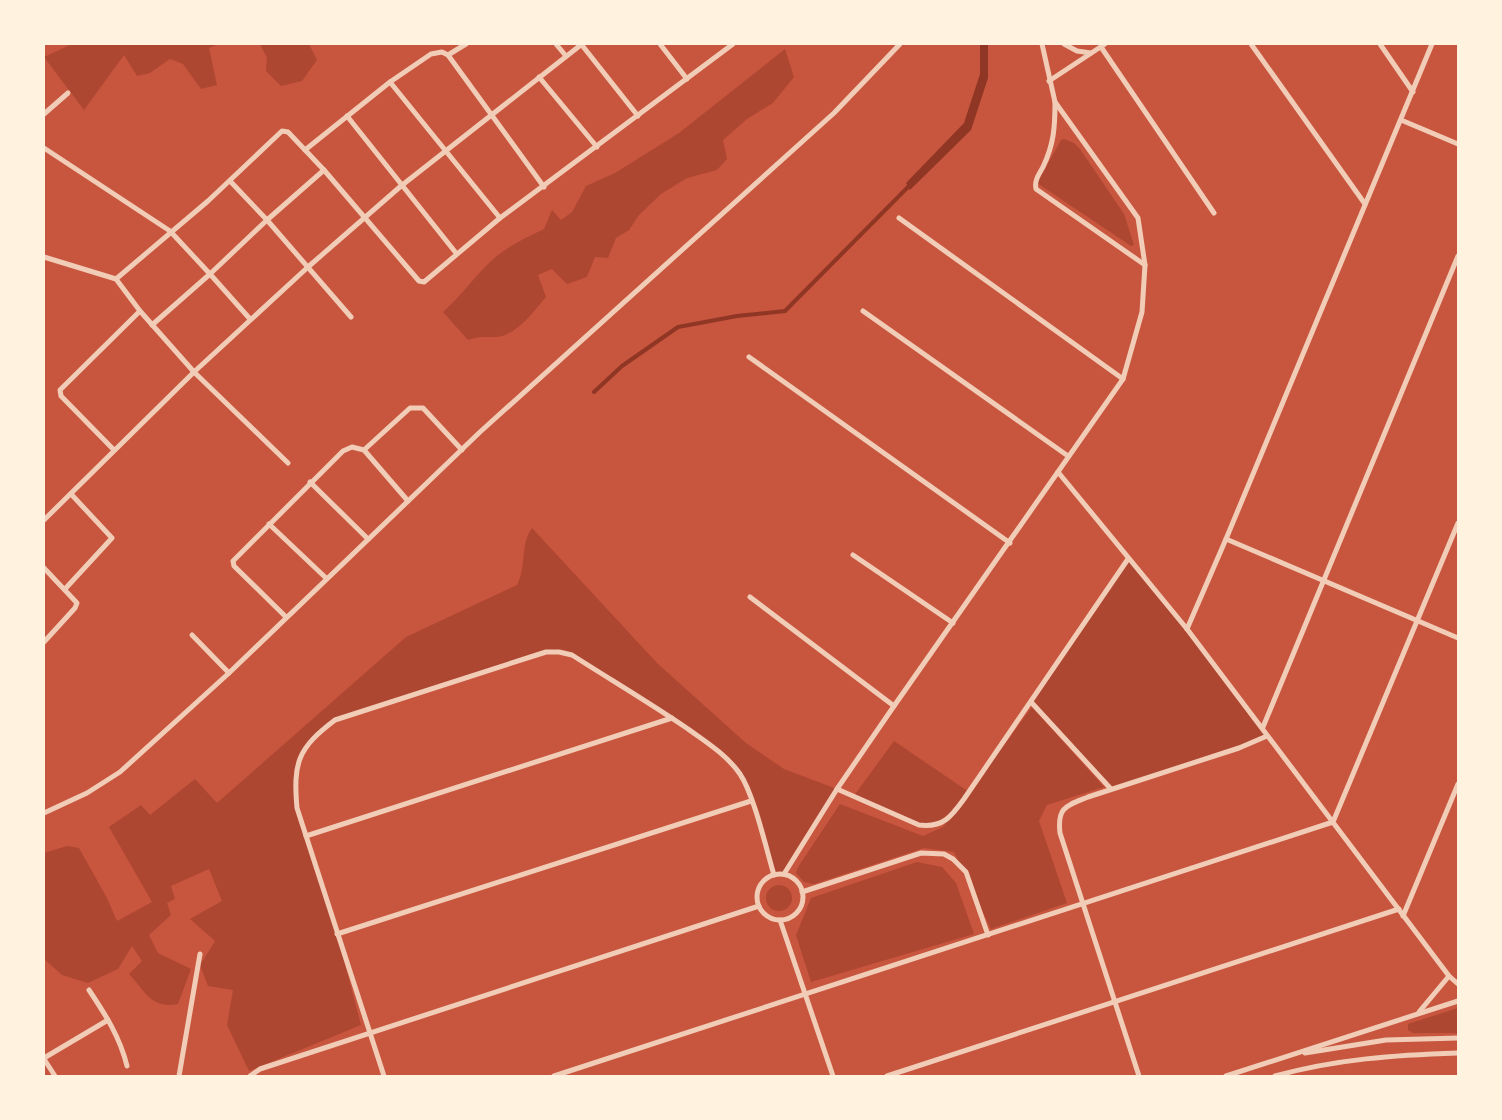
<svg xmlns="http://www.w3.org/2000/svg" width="1502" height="1120" viewBox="0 0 1502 1120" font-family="Raleway,sans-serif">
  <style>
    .green { fill: #ae4732 }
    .water { fill: #8f3625 }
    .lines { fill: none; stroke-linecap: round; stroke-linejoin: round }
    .stream { stroke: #8f3625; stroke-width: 4 }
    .minor { stroke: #f1ccb7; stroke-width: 5 }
  </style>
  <rect width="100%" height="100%" fill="#c8553d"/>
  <g class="green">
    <polygon points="72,44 219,44 209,48 217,85 201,89 183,64 170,59 150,73 137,76 124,55 84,110 44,57"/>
    <polygon points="260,44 309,44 317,60 302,81 281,86 266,71 267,58"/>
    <path d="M785,49L794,77L773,103L747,119L723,140L727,159L717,170L687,178L661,194L639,215L629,230L616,238L608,258L595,257L587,277L567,284L552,269L538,275L546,297C533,312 516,337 494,337C482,337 480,336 468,340L443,312C459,298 471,281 486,266C502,249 523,239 544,229L552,210L561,220L572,212L586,186L615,173L679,133Z"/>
    <polygon points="1064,139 1074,143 1080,149 1124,214 1134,245 1131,246 1037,183 1061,140"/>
    <path d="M532,528L657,663L746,743L784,769L837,789L784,874L774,875L741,775L714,748L573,655L546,652L335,720L316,735L297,763V808L337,934L361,1025L249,1071L227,1025L233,990L208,986L200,965L215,941L190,919L222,901L209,869L171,886L175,899L167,903L171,915L149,935L158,953L191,969L178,1004C151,1009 146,992 129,974L142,961L132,946L118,969L88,983L62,975L44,959V853L67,846L79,848L107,898L117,921L152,902L109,827L141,805L150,815L195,779L217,803L406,637L517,585C527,566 520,544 532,528Z"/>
    <polygon points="1128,559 1187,629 1267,736 1111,789 1031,702"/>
    <path d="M1032,707L1104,787L1047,805L1039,821L1067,903L991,929L954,852L924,848L814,884L804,882L796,873L798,867L840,804L923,836L943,827L950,817C924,837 879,808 853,797L894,741L969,792Z"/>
    <polygon points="917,862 942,867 956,883 974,934 811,982 796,935 811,898"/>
    <circle cx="779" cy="898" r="13"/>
    <polygon points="1458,1008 1458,1033 1413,1033 1408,1030 1408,1024 1411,1023"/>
  </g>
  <polygon class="water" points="980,44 988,44 988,78 971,130 910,190 906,183 964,123 980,74"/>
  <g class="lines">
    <polyline class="stream" points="594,392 622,366 678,327 737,316 785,311 910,185"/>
    <g class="minor">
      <polyline points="556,44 566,56"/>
      <polyline points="581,44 638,116"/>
      <polyline points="660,44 687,79"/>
      <polyline points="1064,44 1077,51 1091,53"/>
      <polyline points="1251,44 1365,204"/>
      <polyline points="1380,44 1413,92"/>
      <polyline points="1101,47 1214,213"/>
      <polyline points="448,55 466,44"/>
      <polyline points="539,77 597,147"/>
      <polyline points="1049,81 1105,44"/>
      <polyline points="390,82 500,218"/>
      <path d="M1055,102C1055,127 1054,144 1043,167C1039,174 1034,181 1036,189L1145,265"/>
      <polyline points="44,114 68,93"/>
      <polyline points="347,116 456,253"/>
      <polyline points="1401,120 1458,144"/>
      <polyline points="44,148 170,231 210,274 152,325"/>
      <polyline points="305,150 390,82 431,54 442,52 448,55 544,187"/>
      <polyline points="230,181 267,220 210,274 250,319"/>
      <polyline points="899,218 1123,379"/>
      <polyline points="44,257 116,279 140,311 194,372 288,463"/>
      <polyline points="116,279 208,201 282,131 288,132 324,170"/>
      <polyline points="863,311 1068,456"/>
      <polyline points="351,317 267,220 324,170 419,281 424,282 500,218 733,44"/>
      <polyline points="749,357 1010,543"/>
      <polyline points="114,450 61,396 60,390 140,311"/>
      <polyline points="364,450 410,408 423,408 462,450"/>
      <polyline points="1058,472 1187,629 1449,976 1458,984"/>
      <polyline points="310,482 368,539"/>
      <polyline points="44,520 194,372 308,267 401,186 582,44"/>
      <polyline points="269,524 326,578"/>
      <polyline points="1226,539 1458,638"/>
      <polyline points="853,555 953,623"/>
      <polyline points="44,568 77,603 75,608 44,642"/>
      <polyline points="65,589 112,538 71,494"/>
      <polyline points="750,597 894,706"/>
      <polyline points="286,617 234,566 233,561 343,451 352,447 364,450 408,501"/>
      <polyline points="1187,629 1226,539 1432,44"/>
      <polyline points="192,635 229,673"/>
      <polyline points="1031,702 1111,789"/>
      <polyline points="1263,727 1458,256"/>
      <path d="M837,789L919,825C943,828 951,817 964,799L1128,559"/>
      <polyline points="44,813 87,793 120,772 229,673 480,432 834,113 900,44"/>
      <polyline points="306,836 672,718"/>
      <polyline points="784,874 837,789 894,706 1123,379 1142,312 1145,265 1138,218 1055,102 1042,44"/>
      <circle cx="780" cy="897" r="23"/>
      <polyline points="802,892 921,853 944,854 953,859 966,872 988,935"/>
      <polyline points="1403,916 1458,784"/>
      <polyline points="780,920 833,1076"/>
      <polyline points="337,934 751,801"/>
      <path d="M89,990C105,1014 120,1037 127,1066"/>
      <polyline points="1419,1012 1449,976"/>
      <polyline points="1305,1053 1386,1040 1458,1038"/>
      <polyline points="44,1058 108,1020"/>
      <polyline points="44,1059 55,1076"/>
      <polyline points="179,1076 200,954"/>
      <polyline points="250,1076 260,1069 759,906"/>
      <path d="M384,1076L297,808C293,762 298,748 335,720L546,652H559L572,655C611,680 650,703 688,729C706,742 727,755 740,774C754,795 766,848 774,875"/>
      <polyline points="554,1076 1333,822 1458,523"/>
      <polyline points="887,1076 1399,909"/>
      <path d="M1139,1076L1060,833C1057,807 1066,806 1088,797L1239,748L1267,736"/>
      <polyline points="1226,1076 1458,1001"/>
      <path d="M1275,1076C1336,1059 1396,1055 1458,1053"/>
    </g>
  </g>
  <rect width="1502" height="1120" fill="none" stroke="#fff3e0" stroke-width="90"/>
</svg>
